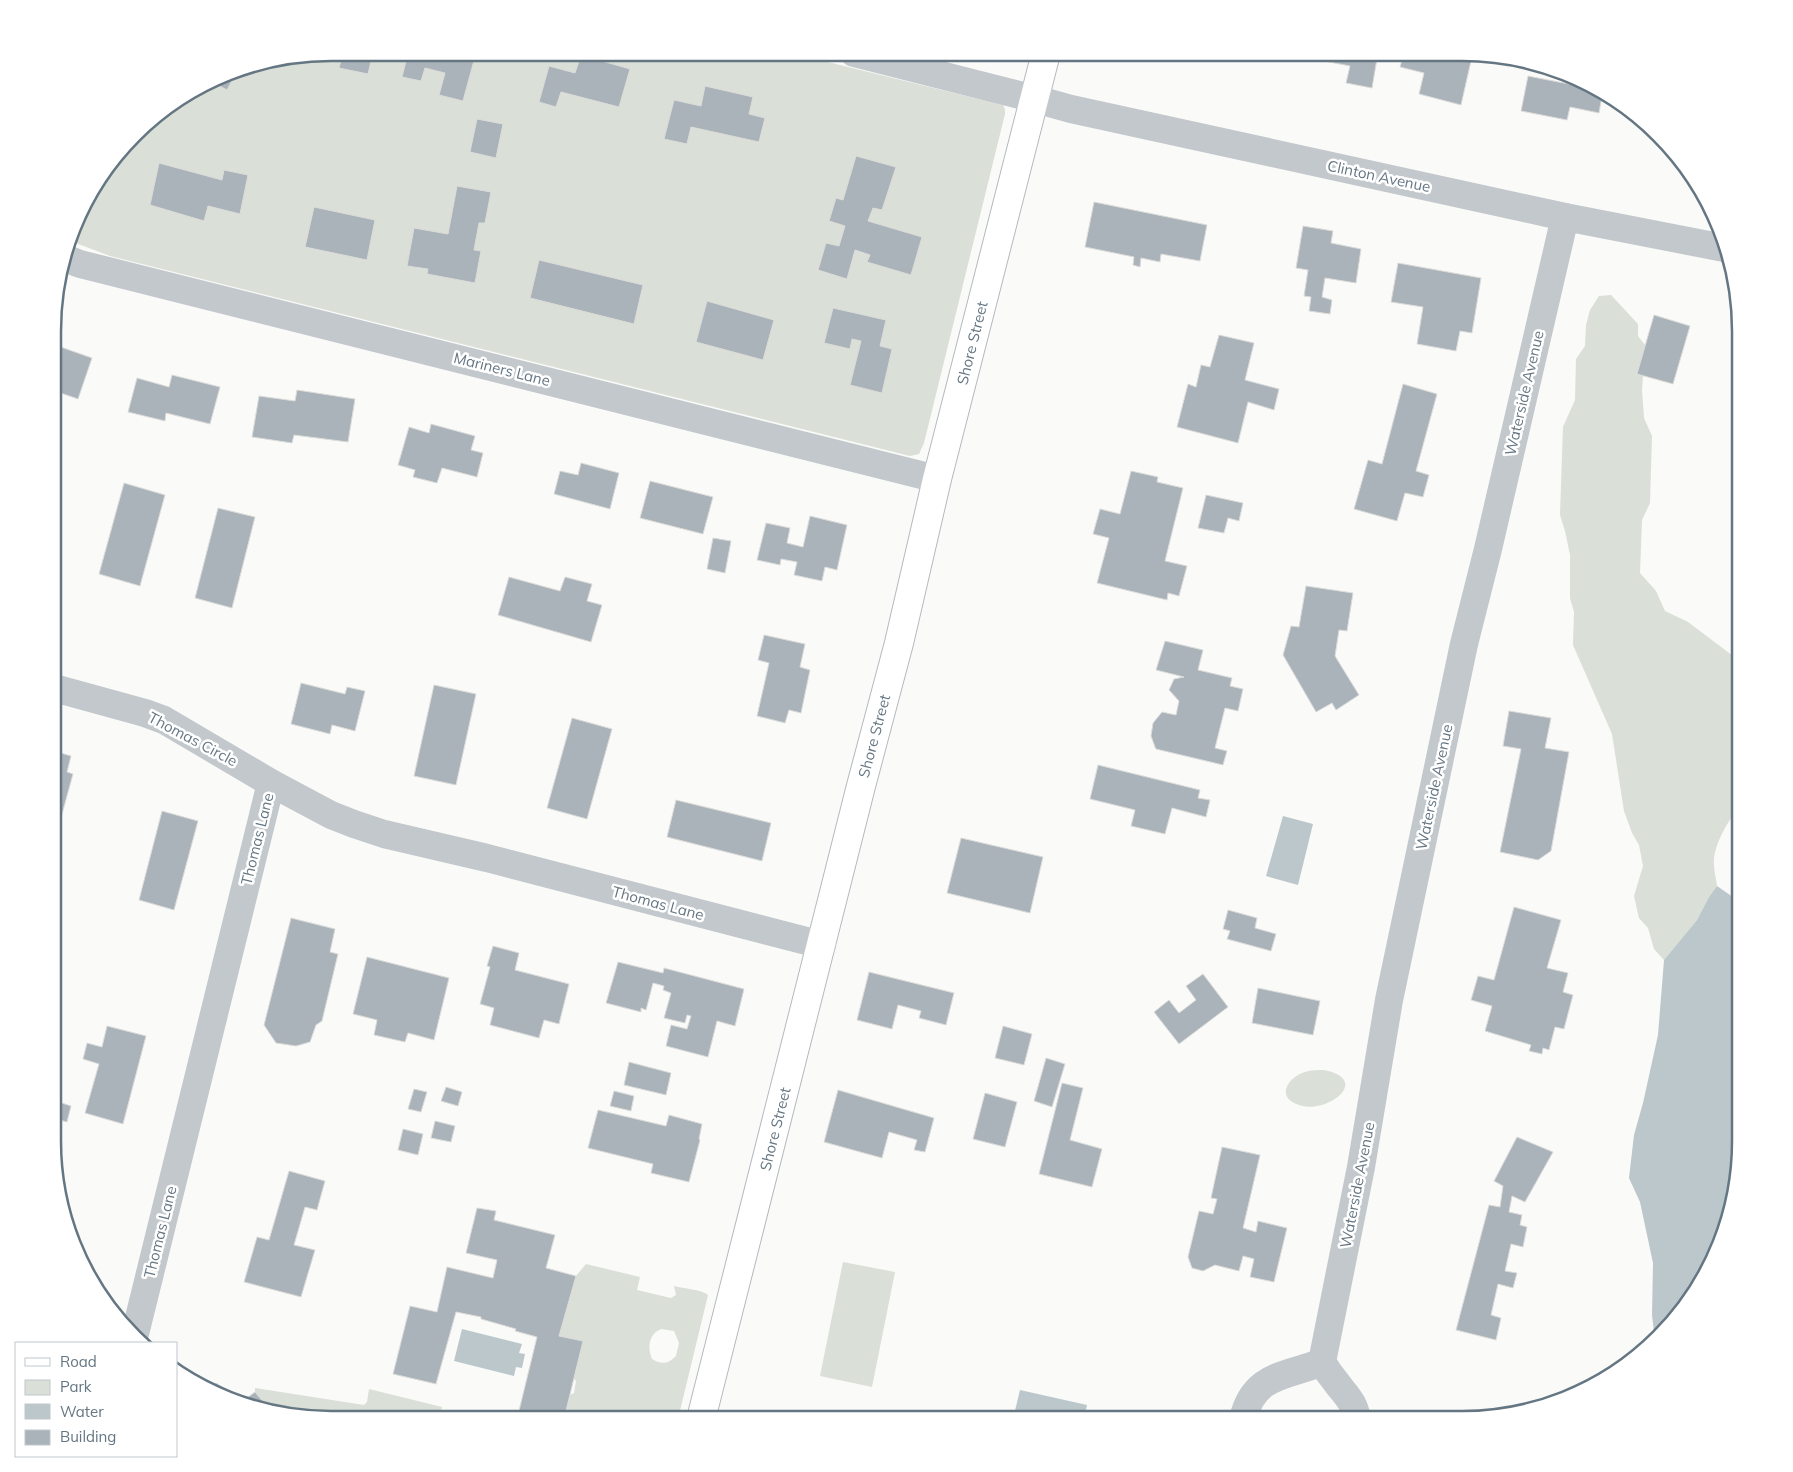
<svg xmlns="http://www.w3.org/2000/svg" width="1793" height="1472" viewBox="0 0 1793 1472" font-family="Mulish,sans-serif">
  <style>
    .green { fill: #dadfd7; fill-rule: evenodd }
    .water { fill: #bbc7cb }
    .building { fill: #aab3b9; stroke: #dcdcda }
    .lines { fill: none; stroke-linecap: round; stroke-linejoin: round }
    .secondary-casing { stroke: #b3babf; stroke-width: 30 }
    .minor { stroke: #c3c8cc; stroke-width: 28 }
    .tertiary { stroke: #c3c8cc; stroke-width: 28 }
    .secondary { stroke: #fff; stroke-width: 28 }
    .labels { text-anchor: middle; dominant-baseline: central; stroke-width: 5; stroke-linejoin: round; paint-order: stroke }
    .street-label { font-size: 15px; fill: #657683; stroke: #fff }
    .rim { fill: none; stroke: #657683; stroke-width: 2.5 }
  </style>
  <rect width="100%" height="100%" fill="#fafaf8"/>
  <g class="green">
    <polygon points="331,53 791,53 1003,105 1005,109 1005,114 924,443 919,454 910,456 110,256 73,242 90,192 148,121 241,67"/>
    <path d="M1611,295L1638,324V336L1645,345L1642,390L1644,418L1652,436L1650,503L1642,520L1640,573L1656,591L1665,611L1688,622L1733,656L1737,671L1731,763L1740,770V809C1728,818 1716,843 1714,858C1713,867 1716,878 1717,886L1709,897L1697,920L1664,960L1654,949L1648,928L1639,918L1634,896L1643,866L1639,845L1632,833L1624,811L1612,734L1573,645L1574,612L1570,598V555L1565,531L1560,515L1563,427L1575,400L1576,359L1585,346L1586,325L1590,310L1599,296Z"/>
    <path d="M1324,1070C1373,1080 1326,1115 1299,1105C1275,1097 1288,1077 1305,1072C1311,1070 1318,1070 1324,1070Z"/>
    <polygon points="843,1262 895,1272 872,1387 820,1376"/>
    <path d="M586,1264L640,1277L637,1290L671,1298L676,1295L674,1286C684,1289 701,1289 708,1295L678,1419H564L570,1395L574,1393L576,1381L574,1379L582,1341L559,1336L576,1276ZM661,1329L674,1331L679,1343L676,1356C668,1364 662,1365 652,1359C647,1347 649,1334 661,1329Z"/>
    <polygon points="255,1388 364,1405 367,1402 369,1389 442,1407 439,1419 313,1419 264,1407 266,1405 255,1392"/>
  </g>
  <g class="water">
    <polygon points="1283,816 1313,824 1298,885 1266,876"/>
    <polygon points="1717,886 1740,902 1740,1159 1712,1264 1659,1338 1655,1341 1652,1315 1653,1263 1640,1202 1629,1178 1634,1135 1643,1103 1658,1035 1664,960 1697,920 1709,897"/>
    <polygon points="462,1329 522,1344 519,1353 525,1354 522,1368 516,1367 514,1376 454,1361"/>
    <polygon points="1020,1390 1087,1405 1084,1419 1013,1419"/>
  </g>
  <g class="building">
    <polygon points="343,53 373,53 368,74 339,68"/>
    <polygon points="408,53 476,53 463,101 439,95 445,73 425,68 421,81 402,77"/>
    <polygon points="1292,53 1378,53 1372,88 1346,83 1350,66 1292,55"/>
    <polygon points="1404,53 1439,53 1471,61 1461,105 1419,94 1424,73 1400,67"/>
    <polygon points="581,55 630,69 619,107 561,92 556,107 539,102 549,66 575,73"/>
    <polygon points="234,72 236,73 227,90 214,83"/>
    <polygon points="1528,76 1579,86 1579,81 1602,96 1599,113 1570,107 1567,120 1521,111"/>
    <polygon points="705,86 753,97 749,114 765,118 759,142 691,127 687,144 664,139 674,100 701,106"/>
    <polygon points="477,119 503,124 496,158 470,152"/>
    <polygon points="1652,129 1659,134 1664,142 1650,139"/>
    <polygon points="856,156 896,167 882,210 873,208 868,221 922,237 911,275 867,262 870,255 855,250 847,279 818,270 826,243 839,246 845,226 829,221 836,198 843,200"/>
    <polygon points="159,163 222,180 224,170 248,175 240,214 208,206 204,221 150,205"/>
    <polygon points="457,186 491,192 485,223 479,223 474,250 481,251 475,283 427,274 428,269 407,266 414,228 448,234"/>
    <polygon points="1094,202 1207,225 1200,261 1161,254 1160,262 1141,258 1140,267 1133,265 1134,257 1085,247"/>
    <polygon points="314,207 375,220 367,260 305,247"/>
    <polygon points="1303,226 1333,231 1331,243 1361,249 1356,283 1325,278 1322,297 1332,300 1330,314 1309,311 1311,297 1304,296 1308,270 1296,268"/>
    <polygon points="539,260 643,285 634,324 530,298"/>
    <polygon points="1398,263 1481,278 1472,333 1460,331 1456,351 1417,344 1423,307 1391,302"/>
    <polygon points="707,301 774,320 763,360 696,342"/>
    <polygon points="833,308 886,320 880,346 892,349 882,393 850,385 861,341 852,339 850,349 824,343"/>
    <polygon points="1654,315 1690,326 1673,384 1637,374"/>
    <polygon points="1219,335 1254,343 1245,380 1279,389 1274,410 1248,402 1238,443 1177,427 1188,384 1196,387 1201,365 1210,367"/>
    <polygon points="55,345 92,358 78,399 55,391"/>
    <polygon points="172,375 220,387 210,424 166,413 165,421 128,412 137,378 169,387"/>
    <polygon points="1403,384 1437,394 1416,471 1429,475 1423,497 1405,493 1397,521 1354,509 1368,460 1382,464"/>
    <polygon points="297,390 355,399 348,442 294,435 292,443 252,437 259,396 295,401"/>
    <polygon points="431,424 475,436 471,450 483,453 477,477 442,468 437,483 413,477 415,470 398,465 409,427 429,433"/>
    <polygon points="581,463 619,473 610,509 554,494 560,471 578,475"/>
    <polygon points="1131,471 1158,477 1157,482 1183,488 1165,561 1187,566 1179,596 1168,593 1167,600 1097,583 1109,538 1093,534 1100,509 1120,514"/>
    <polygon points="650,481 713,497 703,534 640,518"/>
    <polygon points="124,483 165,495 140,586 99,574"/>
    <polygon points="1206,495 1243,503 1239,521 1228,518 1224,533 1198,528"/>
    <polygon points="218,508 255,517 232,608 195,598"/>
    <polygon points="810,516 847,525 837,570 825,567 822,581 794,575 797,562 781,559 780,565 757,560 766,523 790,528 787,543 803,547"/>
    <polygon points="713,538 731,541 725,573 707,569"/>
    <polygon points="509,577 560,591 565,577 592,584 587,601 602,605 591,642 498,615"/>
    <polygon points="1306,586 1353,593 1347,631 1339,630 1335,656 1359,695 1336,710 1332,703 1316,712 1283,655 1291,626 1299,627"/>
    <polygon points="764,635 805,644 800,667 810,670 801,713 789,710 785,723 757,716 769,663 758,660"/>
    <polygon points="1165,641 1203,650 1198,670 1232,678 1230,686 1243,689 1238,711 1225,708 1215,748 1227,751 1223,765 1156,749 1155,747 1151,736 1153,723 1162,712 1176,715 1179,701 1169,690 1174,679 1184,677 1156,670"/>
    <polygon points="301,683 345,694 347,687 365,691 355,731 332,725 330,734 291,724"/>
    <polygon points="434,685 476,694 456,785 414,776"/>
    <polygon points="1509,711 1551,718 1545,748 1569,752 1551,851 1538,860 1500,852 1521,749 1503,746"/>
    <polygon points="572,718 612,729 587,819 547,808"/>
    <polygon points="54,751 71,756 67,772 73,774 56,836 54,835"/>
    <polygon points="1098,765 1200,790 1198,798 1210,800 1206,817 1172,808 1165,834 1131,826 1135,810 1090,799"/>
    <polygon points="676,800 771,823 762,861 667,837"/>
    <polygon points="162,811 198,821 174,910 139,900"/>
    <polygon points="961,838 1043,857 1030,913 947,893"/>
    <polygon points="1514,907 1561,920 1547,968 1568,973 1563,992 1573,995 1564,1029 1555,1027 1549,1050 1543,1048 1542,1054 1529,1051 1531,1045 1485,1031 1492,1006 1471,1000 1478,976 1494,980"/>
    <polygon points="1228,910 1257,918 1255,928 1276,934 1271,951 1227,939 1230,931 1223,929"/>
    <polygon points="291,918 335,929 330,952 338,954 322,1021 316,1025 310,1042 296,1046 276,1043 264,1025"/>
    <polygon points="493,946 519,953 515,970 569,984 559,1024 544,1020 539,1038 490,1025 494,1008 480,1004 490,967 487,966"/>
    <polygon points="367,957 449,978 434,1040 408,1033 405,1042 374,1035 377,1020 353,1014"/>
    <polygon points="618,962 663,973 664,968 744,989 735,1026 717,1021 708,1057 666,1046 671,1025 687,1029 691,1016 687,1015 685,1023 664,1018 671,993 663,990 664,986 653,983 646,1010 641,1008 641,1012 606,1003"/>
    <polygon points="869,972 954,993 946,1025 919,1018 921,1011 898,1005 892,1029 857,1020"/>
    <polygon points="1203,974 1228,1007 1179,1044 1154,1012 1169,1000 1179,1013 1196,1000 1186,986"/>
    <polygon points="1258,988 1320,1001 1313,1035 1252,1023"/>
    <polygon points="107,1026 146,1036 123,1124 85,1113 99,1064 83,1059 87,1043 102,1047"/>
    <polygon points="1003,1026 1032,1034 1024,1065 995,1058"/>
    <polygon points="1046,1058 1065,1064 1052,1107 1034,1101"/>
    <polygon points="629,1062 671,1073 666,1095 624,1085"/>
    <polygon points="1062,1083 1083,1088 1070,1140 1102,1149 1092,1187 1039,1174"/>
    <polygon points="446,1087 462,1092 458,1106 441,1101"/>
    <polygon points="414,1089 427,1092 421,1112 408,1109"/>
    <polygon points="838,1090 934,1118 925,1152 914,1150 917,1140 889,1132 882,1158 824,1142"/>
    <polygon points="614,1091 634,1096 631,1111 610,1106"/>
    <polygon points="985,1093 1017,1102 1005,1147 973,1139"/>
    <polygon points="53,1100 71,1106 67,1122 53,1118"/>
    <polygon points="598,1110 666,1126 669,1115 702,1124 699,1139 700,1140 689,1182 651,1173 653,1164 588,1148"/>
    <polygon points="435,1121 455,1126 451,1142 431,1138"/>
    <polygon points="403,1129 423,1134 418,1155 398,1150"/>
    <polygon points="1517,1137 1553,1152 1525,1202 1512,1196 1509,1212 1522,1215 1520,1225 1527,1227 1523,1247 1511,1244 1505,1271 1517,1273 1513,1288 1498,1284 1491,1315 1501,1318 1496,1340 1456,1330 1489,1205 1500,1207 1503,1186 1494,1181"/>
    <polygon points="1222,1147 1260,1155 1243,1228 1256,1232 1258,1221 1287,1228 1274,1282 1250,1277 1254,1259 1243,1256 1239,1271 1215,1265 1203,1271 1192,1268 1188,1257 1199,1211 1213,1214 1217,1199 1211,1198"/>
    <polygon points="289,1171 325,1181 317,1210 305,1207 294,1245 315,1250 301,1297 244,1282 257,1237 269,1240"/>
    <polygon points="477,1208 496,1211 494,1220 555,1235 546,1268 576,1276 559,1336 583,1341 564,1419 517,1419 537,1337 515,1331 516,1329 481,1319 481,1317 456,1312 436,1384 393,1374 410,1306 437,1312 447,1267 493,1278 497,1260 466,1253"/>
    <polygon points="216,1383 243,1401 255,1392 266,1405 264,1407 224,1398 212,1390"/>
  </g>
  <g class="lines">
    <g class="secondary-casing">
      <polyline id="secondary" points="701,1419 861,786 899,643 937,479 1046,53"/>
    </g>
    <g class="minor">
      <polyline points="854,53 1035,99"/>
      <polyline points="67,259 80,264 937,479"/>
      <polyline points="54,688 145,713 164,720 271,783 331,815 354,824 384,834 487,858 822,945"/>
      <polyline points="134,1338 271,783"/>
      <polyline points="1322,1362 1361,1167 1389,1000 1464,644 1488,549 1565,217"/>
      <path d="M1243,1419C1254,1373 1286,1377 1322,1362C1326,1369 1331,1376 1336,1382C1346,1396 1354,1401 1357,1419"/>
    </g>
    <polyline class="tertiary" points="1035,99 1071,109 1565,217 1724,248"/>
    <use href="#secondary" class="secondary"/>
  </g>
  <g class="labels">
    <g class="street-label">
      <text transform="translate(1379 176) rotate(12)">Clinton Avenue</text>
      <text transform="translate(972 343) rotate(-76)">Shore Street</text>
      <text transform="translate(502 369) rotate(14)">Mariners Lane</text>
      <text transform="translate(1524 393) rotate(-77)">Waterside Avenue</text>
      <text transform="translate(874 736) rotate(-75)">Shore Street</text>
      <text transform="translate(193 739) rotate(28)">Thomas Circle</text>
      <text transform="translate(1434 787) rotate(-78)">Waterside Avenue</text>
      <text transform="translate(257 839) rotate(-76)">Thomas Lane</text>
      <text transform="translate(658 903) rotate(15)">Thomas Lane</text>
      <text transform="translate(775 1129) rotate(-76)">Shore Street</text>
      <text transform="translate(1357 1185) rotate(-79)">Waterside Avenue</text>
      <text transform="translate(160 1232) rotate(-76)">Thomas Lane</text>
    </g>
  </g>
  <path d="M0 0H1793V1472H0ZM331 61H1462A270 270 0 0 1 1732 331V1141A270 270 0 0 1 1462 1411H331A270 270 0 0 1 61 1141V331A270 270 0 0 1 331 61Z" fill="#fff" fill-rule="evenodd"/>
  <path class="rim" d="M331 61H1462A270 270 0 0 1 1732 331V1141A270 270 0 0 1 1462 1411H331A270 270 0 0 1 61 1141V331A270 270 0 0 1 331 61Z"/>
  <rect x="15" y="1342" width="162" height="115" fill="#ffffff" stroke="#c1c8cd"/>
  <rect x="25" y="1358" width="25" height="8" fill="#ffffff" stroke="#c1c8cd"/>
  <text x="60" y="1367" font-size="15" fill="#657683">Road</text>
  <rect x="25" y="1380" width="25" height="15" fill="#dadfd7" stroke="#c1c8cd"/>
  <text x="60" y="1392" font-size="15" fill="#657683">Park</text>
  <rect x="25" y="1404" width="25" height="15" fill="#bbc7cb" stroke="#c1c8cd"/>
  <text x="60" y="1417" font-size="15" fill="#657683">Water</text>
  <rect x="25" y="1430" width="25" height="15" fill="#aab3b9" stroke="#c1c8cd"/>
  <text x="60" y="1442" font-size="15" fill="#657683">Building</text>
</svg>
